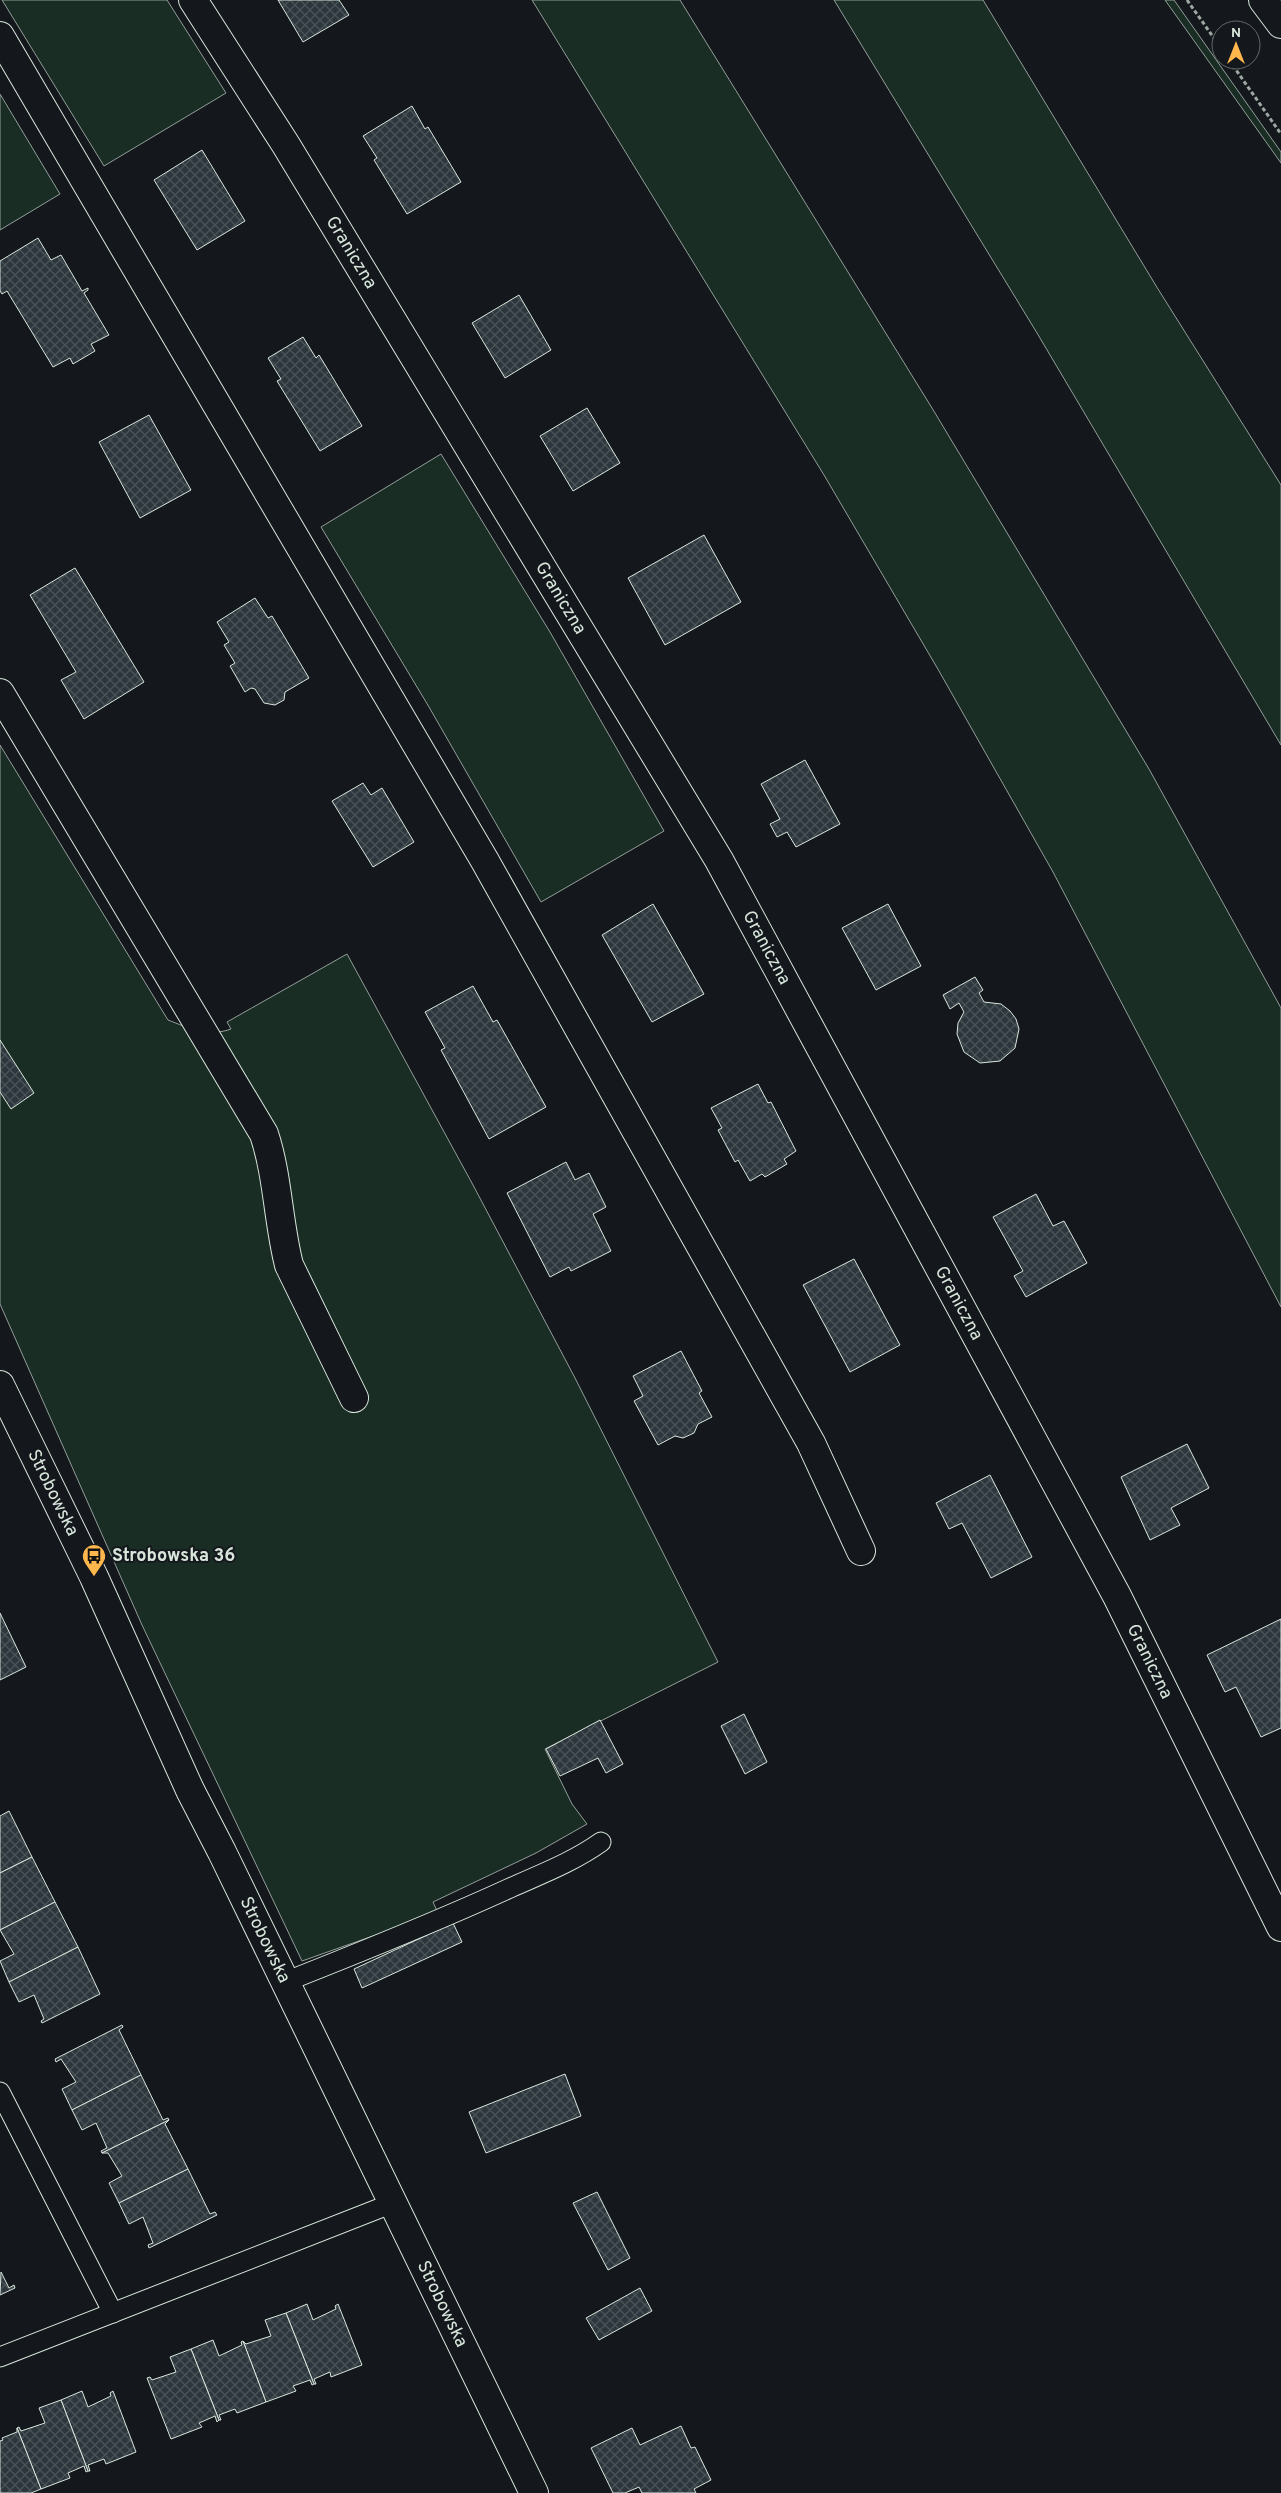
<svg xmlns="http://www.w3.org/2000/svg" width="1281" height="2493" viewBox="0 0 1281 2493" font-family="Overpass,sans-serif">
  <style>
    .green { fill: #1a2d24; stroke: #939e99 }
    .building { fill: url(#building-cross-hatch); stroke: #d8e6dc }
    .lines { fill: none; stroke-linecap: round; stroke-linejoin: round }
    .service-casing { stroke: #d8e6dc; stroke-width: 21 }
    .minor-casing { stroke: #d8e6dc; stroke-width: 30 }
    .tertiary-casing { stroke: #d8e6dc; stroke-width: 30 }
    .path { stroke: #9da8a2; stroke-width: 3; stroke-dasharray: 4 2.5; stroke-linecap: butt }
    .service { stroke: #14181c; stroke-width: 19 }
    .minor { stroke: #14181c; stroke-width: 28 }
    .tertiary { stroke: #14181c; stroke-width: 28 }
    .labels { text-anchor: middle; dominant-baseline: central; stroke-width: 4; stroke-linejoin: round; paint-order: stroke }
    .street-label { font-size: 18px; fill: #d8e6dc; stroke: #14181c }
    .poi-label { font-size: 18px; font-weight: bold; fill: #d8e6dc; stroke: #14181c; text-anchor: start }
  </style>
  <defs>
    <pattern id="building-cross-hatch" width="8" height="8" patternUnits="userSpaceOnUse" patternTransform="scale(1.25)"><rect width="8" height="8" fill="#2c363c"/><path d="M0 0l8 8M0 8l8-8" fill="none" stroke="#4a5358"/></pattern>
  </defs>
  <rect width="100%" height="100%" fill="#14181c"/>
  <g class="green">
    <polygon points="2,0 167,0 226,93 104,166"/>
    <polygon points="532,0 680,0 932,408 1149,769 1281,1008 1281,1307 1053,872 939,671 824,475"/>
    <polygon points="834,0 983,0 1158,289 1281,485 1281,745 1037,333"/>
    <polygon points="1165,0 1174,0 1281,152 1281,163"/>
    <polygon points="0,94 60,194 0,230"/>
    <polygon points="441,454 550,632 664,831 541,902 429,707 321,527"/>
    <path d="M0,745L168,1020C188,1028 210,1037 231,1029L227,1022L347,954L473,1185L575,1378L718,1662L545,1749L572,1804L587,1824L536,1853L433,1902L438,1913L302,1961L142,1625L0,1304Z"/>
  </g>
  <g class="building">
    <polygon points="278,0 339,0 349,15 303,42"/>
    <polygon points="412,106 425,129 428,127 461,182 407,214 374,160 377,158 363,136"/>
    <polygon points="202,150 245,221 197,250 154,180"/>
    <polygon points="38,238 51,260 61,255 82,291 88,288 88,290 84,293 109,335 91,344 95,351 73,364 70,358 53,367 7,291 2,294 0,291 0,261"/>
    <polygon points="519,295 551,350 505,378 472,323"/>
    <polygon points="303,337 316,358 319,355 362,426 320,451 277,381 281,379 268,358"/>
    <polygon points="587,408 620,463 573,491 540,436"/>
    <polygon points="149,415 191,490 140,518 99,442"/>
    <polygon points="704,535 741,602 665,645 628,578"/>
    <polygon points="75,568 144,682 84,719 61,680 76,672 30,595"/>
    <polygon points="255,598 268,618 272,616 309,678 285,692 284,700 275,705 264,703 255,689 251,688 245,692 230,666 235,663 224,645 229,642 217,622"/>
    <polygon points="805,760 840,824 796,847 787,832 777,837 770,824 780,819 761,784"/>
    <polygon points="363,783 371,795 382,788 414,842 373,867 332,801"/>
    <polygon points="653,904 704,994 652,1022 602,935"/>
    <polygon points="888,904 921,966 876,990 842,928"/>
    <polygon points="975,977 983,990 979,993 984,1002 1001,1004 1010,1011 1016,1019 1019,1029 1015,1048 1000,1061 980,1063 964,1052 957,1034 958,1023 964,1012 959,1003 950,1009 943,995"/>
    <polygon points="473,986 493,1022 497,1020 546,1107 489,1139 441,1050 445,1048 425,1012"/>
    <polygon points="0,1040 34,1093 11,1109 0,1092"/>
    <polygon points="758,1084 768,1103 771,1102 796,1151 784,1159 787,1164 765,1177 762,1174 750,1181 738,1160 735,1162 718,1130 722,1128 711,1108"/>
    <polygon points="566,1162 575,1180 589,1173 606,1207 593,1214 611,1251 571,1271 569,1267 550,1277 507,1193"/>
    <polygon points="1036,1194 1053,1226 1064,1221 1087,1263 1026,1297 1014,1276 1023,1271 993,1217"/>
    <polygon points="854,1259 900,1345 850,1372 803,1285"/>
    <polygon points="681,1351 702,1391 699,1393 712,1417 698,1424 694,1433 683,1438 675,1436 658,1445 634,1401 643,1396 633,1376"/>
    <polygon points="1187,1444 1209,1488 1171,1508 1180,1525 1150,1540 1121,1477"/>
    <polygon points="990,1475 1032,1557 991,1578 962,1523 949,1529 936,1503"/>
    <polygon points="0,1613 26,1667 0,1680"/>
    <polygon points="1281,1619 1281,1728 1261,1737 1236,1687 1225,1692 1207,1655"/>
    <polygon points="744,1714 767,1762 745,1774 721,1726"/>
    <polygon points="600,1720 623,1764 606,1773 598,1758 560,1776 546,1749"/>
    <polygon points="9,1811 32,1857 0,1873 0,1816"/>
    <polygon points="32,1857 55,1902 0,1930 0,1873"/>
    <polygon points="55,1902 78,1947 9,1982 0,1961 14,1954 0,1930"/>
    <polygon points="453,1923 462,1942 362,1988 354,1969"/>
    <polygon points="78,1947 100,1994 42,2023 41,2021 44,2019 34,1995 19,2002 9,1982"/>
    <polygon points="122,2025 123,2027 119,2030 141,2075 72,2110 62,2089 76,2082 61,2059 56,2062 55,2059"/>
    <polygon points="565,2074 581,2116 486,2153 469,2112"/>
    <polygon points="141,2075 163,2120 168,2118 169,2120 102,2153 101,2151 107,2148 96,2123 82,2130 72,2110"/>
    <polygon points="169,2120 165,2124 188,2169 119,2203 109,2183 122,2176 108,2153 102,2153"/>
    <polygon points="188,2169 210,2214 215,2212 217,2215 149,2248 148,2245 153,2243 143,2217 129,2224 119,2203"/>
    <polygon points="597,2192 630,2258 608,2270 573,2203"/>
    <polygon points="1,2272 9,2288 14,2285 15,2288 0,2295"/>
    <polygon points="640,2288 652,2311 599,2340 586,2318"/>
    <polygon points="307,2304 313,2320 336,2309 335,2306 338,2304 362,2365 331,2377 330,2372 314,2379 316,2384 314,2384 286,2313"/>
    <polygon points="286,2313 314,2384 312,2385 310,2380 293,2386 296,2391 266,2402 243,2341 246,2344 271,2336 265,2320"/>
    <polygon points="213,2340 219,2356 242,2345 241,2342 243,2341 266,2402 237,2413 235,2409 219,2415 221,2420 219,2420 191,2349"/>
    <polygon points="191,2349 219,2420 217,2422 215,2416 199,2423 202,2427 171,2439 147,2378 150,2377 152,2380 176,2372 170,2357"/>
    <polygon points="82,2391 88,2407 111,2396 110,2393 113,2391 136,2452 106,2464 104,2459 88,2465 90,2471 88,2471 61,2400"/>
    <polygon points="61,2400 88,2471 86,2472 84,2466 68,2473 70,2478 41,2489 17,2428 19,2427 21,2431 45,2423 39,2408"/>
    <polygon points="681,2426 691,2448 695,2447 711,2480 694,2489 696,2493 642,2493 639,2487 625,2493 613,2493 591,2448 632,2428 640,2445"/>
    <polygon points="17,2428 41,2489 31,2493 0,2493 0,2441 3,2440 2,2438 17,2432"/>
  </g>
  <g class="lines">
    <g class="service-casing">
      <g id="service">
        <path d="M285,1982C361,1952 436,1922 510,1888C541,1874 573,1862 601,1842"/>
        <polyline points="0,2092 113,2313"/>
        <polyline points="0,2357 393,2203"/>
      </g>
    </g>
    <g class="minor-casing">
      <g id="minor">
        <path id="s1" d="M193,0L286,145L719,860L1117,1596L1281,1927"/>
        <polyline points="0,36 485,861 811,1443 861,1551"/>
        <path d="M0,693L264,1134C278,1176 278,1222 289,1265L354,1398"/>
        <path id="s2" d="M0,1385L94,1577L190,1790L222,1852L534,2493"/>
      </g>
    </g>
    <g class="tertiary-casing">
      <polyline id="tertiary" points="1263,0 1281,24"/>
    </g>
    <g class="path">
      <polyline points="1187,0 1221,48"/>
      <polyline points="1229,60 1281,134"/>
    </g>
    <use href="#service" class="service"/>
    <use href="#minor" class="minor"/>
    <use href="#tertiary" class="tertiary"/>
  </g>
  <defs>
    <g id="bus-pin" transform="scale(1.25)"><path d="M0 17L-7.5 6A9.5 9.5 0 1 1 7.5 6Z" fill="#ffb74d" stroke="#14181c"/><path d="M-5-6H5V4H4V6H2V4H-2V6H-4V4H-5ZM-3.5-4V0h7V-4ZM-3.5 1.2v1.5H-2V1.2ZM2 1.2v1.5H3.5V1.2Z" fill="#111"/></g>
  </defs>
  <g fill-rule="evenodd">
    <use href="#bus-pin" x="94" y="1556"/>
  </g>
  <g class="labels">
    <g class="street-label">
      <text stroke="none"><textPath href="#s1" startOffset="298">Graniczna</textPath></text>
      <text stroke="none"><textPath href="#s1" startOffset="702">Graniczna</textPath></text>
      <text stroke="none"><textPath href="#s1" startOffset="1108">Graniczna</textPath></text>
      <text stroke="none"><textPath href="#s1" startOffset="1512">Graniczna</textPath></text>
      <text stroke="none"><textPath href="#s2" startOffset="120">Strobowska</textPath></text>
      <text stroke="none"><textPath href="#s1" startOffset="1918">Graniczna</textPath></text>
      <text stroke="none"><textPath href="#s2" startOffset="615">Strobowska</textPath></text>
      <text stroke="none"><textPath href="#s2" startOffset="1020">Strobowska</textPath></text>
    </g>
    <g class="poi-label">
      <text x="112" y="1556">Strobowska 36</text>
    </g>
  </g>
  <g transform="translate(1236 45)"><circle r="24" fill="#14181c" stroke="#626a69"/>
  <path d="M0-4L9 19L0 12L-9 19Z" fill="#ffb74d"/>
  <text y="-8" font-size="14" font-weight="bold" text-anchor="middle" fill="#d8e6dc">N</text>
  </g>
</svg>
